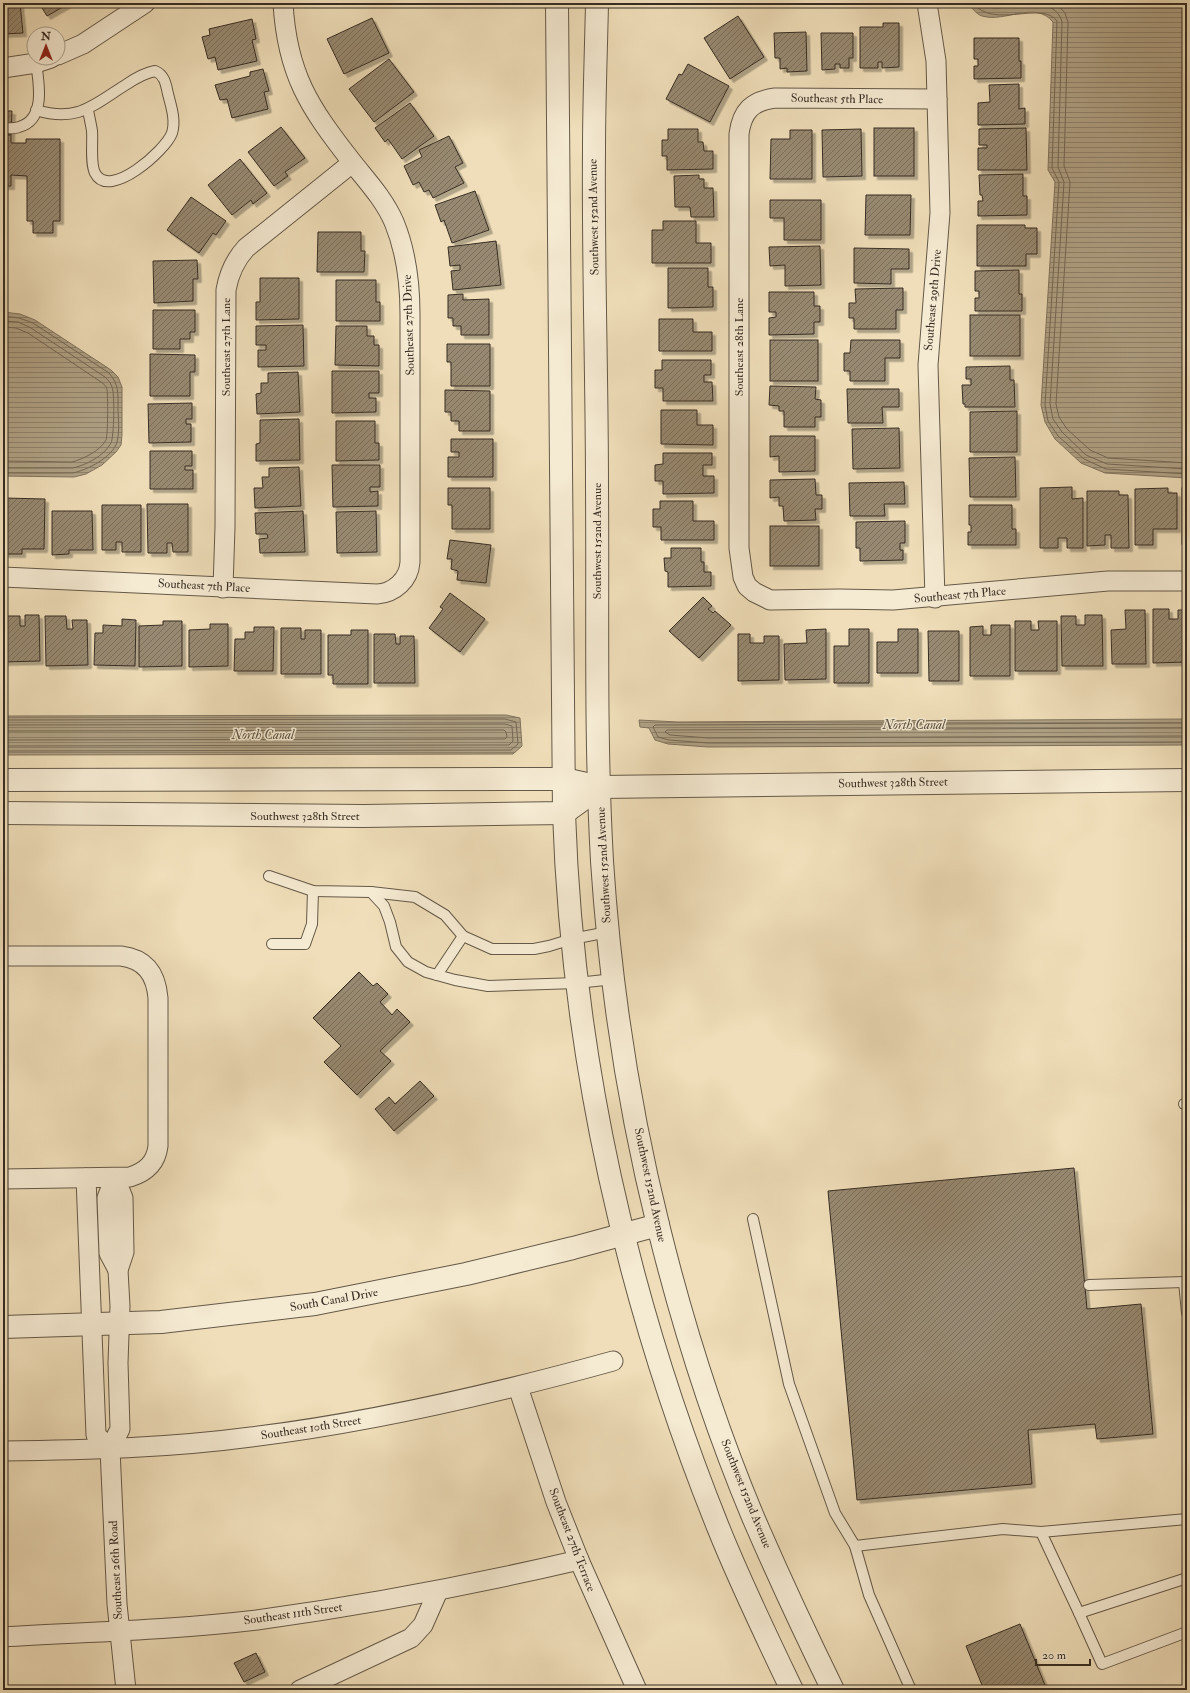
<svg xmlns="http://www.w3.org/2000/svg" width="1190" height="1693" viewBox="0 0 1190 1693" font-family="'IM FELL Double Pica',serif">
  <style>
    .water { fill: url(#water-rules); stroke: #80735e }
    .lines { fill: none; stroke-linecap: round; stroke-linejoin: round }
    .shore { stroke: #746854; stroke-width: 1 }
    .building { fill: url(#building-hatch); stroke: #372d23; filter: url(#shadow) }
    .service-casing { stroke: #655948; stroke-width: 12 }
    .minor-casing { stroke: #655948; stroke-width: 21 }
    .tertiary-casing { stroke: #655948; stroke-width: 24 }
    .service { stroke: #f5ead2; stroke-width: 10 }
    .minor { stroke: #f5ead2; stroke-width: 19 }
    .tertiary { stroke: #f5ead2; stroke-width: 22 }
    .labels { text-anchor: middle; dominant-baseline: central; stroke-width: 3; stroke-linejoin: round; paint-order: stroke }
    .street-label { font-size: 12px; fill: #372d23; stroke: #f5ead2 }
    .water-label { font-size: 13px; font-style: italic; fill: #5b5041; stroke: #f5ead2 }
  </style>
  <defs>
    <pattern id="water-rules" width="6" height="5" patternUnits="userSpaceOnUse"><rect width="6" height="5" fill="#b0a286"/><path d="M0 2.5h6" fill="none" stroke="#90846d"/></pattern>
    <pattern id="building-hatch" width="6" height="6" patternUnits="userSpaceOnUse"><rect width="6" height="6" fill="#978971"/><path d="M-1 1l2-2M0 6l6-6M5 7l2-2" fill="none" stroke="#7c705c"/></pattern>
    <filter id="shadow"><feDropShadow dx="3.5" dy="3.5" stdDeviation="0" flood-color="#0004"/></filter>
  </defs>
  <rect width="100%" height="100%" fill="#efdeb9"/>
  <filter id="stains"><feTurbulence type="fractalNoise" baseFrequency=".005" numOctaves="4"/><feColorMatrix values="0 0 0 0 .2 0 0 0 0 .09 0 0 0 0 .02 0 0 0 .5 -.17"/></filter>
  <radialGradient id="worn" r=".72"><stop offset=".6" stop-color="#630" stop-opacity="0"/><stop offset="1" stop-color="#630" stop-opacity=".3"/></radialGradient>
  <g class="water">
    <path d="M968,3H1187V478L1105,473L1081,463L1055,439L1045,422L1041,405L1055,182L1048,170L1053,22C1035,0 1005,23 982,16C976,14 971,7 968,3Z"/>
    <polygon points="3,312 20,314 35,320 111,370 118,377 122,387 122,435 121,445 116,452 102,465 86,474 74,477 3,476"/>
    <polygon points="506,715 520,718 522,746 513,754 3,755 3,716"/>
    <polygon points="1187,719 1187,745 708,747 668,744 655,740 649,728 640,727 639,720 678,722"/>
  </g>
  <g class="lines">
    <g class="shore">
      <path d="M973,3C993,30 1042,0 1057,21L1052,168L1059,182L1045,405L1048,421L1058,436L1084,459L1106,469L1187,474"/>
      <path d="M980,3C992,13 1014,5 1028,3"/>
      <path d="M1035,3C1047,5 1059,9 1062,22L1058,167L1064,182L1050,404L1053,419L1062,432L1086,455L1107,464L1187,469"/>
      <polyline points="1056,3 1065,13 1068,22 1064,166 1070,182 1056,404 1059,417 1067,429 1090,450 1108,458 1187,463"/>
      <path d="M3,316L19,318L33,323L109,373C119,384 118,394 118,408C118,418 120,431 117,442C113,457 87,470 73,473H3"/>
      <path d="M3,321L18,322L31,328L105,377C108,380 111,383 112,387C115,394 114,437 111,443C104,456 86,465 73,468H3"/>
      <path d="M3,327L16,328L28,333L101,382C104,384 106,386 107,389C108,395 108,435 106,440C100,451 83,459 72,462L3,461"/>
      <polyline points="3,720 505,719 516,722 518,744 511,750 3,751"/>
      <polyline points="1187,723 655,725 653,727 658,737 669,740 708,743 1187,742"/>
      <polyline points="3,725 505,724 512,726 513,741 509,745 3,746"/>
      <polyline points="1187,728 667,730 665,732 670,735 709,738 1187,736"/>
      <polyline points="3,731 504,730 506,732 507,737 505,739 3,740"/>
    </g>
  </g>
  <g class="building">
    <polygon points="3,3 20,3 23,33 3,34"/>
    <polygon points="39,3 70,3 47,16"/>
    <polygon points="738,16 764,57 730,79 704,38"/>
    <polygon points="372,18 389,53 344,74 327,39"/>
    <polygon points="252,19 256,39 252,40 257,61 218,70 215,57 208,59 202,37 210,35 209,29"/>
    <polygon points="883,23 899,23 899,67 882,68 882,62 878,62 878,68 860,68 860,27 883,27"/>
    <polygon points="806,32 807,71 787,72 787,68 780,69 780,58 775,58 774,33"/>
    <polygon points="821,33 853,33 853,58 849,58 849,68 840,68 840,64 835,64 835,69 822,70"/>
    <polygon points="974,38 1019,38 1019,61 1021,61 1021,78 974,79 974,66 978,66 978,59 974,59"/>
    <polygon points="389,59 414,92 374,122 349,89"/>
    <polygon points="688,64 729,86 710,122 666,99 679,74 682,75"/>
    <polygon points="263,69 269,91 264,92 268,109 232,118 227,99 220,100 215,85 250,76 250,72"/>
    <polygon points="1019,84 1019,109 1025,108 1025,124 978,125 978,103 990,102 989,85"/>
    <polygon points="410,103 434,136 402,159 388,139 385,142 375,128"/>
    <polygon points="3,111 12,111 11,135 3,135"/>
    <polygon points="281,127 305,158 285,172 288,176 274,186 248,152"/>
    <rect x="874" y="128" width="40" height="48"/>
    <polygon points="1026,128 1027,170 978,170 978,148 987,148 987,145 979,145 979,129"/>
    <polygon points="668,129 698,129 698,142 703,142 704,151 713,151 713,169 667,170 667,156 662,156 662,140 668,140"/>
    <polygon points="861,129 862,176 823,177 822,130"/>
    <polygon points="790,130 812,130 812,179 770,179 771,139 790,139"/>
    <polygon points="3,135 11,135 11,143 26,143 26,139 60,139 60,221 53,221 53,233 33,233 33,221 27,221 27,176 11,175 11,186 3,186"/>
    <polygon points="449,136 463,163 455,167 464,183 433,198 429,190 424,192 419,182 413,185 404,166 422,157 419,150"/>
    <polygon points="240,159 267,193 253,204 251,200 232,215 208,185"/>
    <polygon points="1023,174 1023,196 1027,196 1027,215 978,216 978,201 983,201 982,195 980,195 979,175"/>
    <polygon points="699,175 699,179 704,179 704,188 713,188 714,217 691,217 690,207 675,207 674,176"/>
    <polygon points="475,191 489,230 452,243 444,220 441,222 435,205"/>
    <polygon points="866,195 911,195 910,235 865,235"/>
    <polygon points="191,197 226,221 216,235 213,233 199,253 167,230"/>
    <polygon points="770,200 821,200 821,240 784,240 784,218 770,218"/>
    <polygon points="663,221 696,221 696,243 711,243 711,263 652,263 652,230 663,230"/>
    <polygon points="977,225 1025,225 1025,228 1037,228 1037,254 1026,254 1026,266 977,266"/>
    <polygon points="318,232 361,232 361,251 365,251 364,272 317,272"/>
    <polygon points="496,241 501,285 453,290 451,271 460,270 460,265 450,266 448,247"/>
    <polygon points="820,246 821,285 785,286 785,265 770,266 769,247"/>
    <polygon points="854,248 909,249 909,269 891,269 891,284 854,283"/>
    <polygon points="197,260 198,279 193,279 193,301 154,303 153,261"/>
    <polygon points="668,268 708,268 708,287 713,287 713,307 668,308"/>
    <polygon points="1019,270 1019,294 1022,294 1022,311 975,311 975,298 979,298 979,291 975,291 975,271"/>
    <polygon points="260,278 299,278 299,319 256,320 256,302 260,302"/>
    <polygon points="336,280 376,280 376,302 380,302 380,321 336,321"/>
    <polygon points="903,288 903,310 896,310 896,329 854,329 854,318 849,318 849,303 856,303 855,289"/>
    <polygon points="769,292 814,292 814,306 820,306 820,322 814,322 814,334 769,335 769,318 776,317 776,312 769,312"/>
    <polygon points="463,294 463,300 489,299 489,335 461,335 461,326 453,326 453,318 448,318 448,295"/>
    <polygon points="153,310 195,310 195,332 190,332 190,339 180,339 180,349 153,349"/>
    <rect x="970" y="315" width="50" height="41"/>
    <polygon points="659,319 693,319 693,332 712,332 712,351 659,351"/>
    <polygon points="303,325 304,366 258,367 258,350 266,350 266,345 256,345 256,326"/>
    <polygon points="336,326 367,326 367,336 374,336 374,345 379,345 379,366 335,365"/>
    <rect x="770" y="340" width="48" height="41"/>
    <polygon points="851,340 900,340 900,358 885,358 885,381 850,381 850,371 844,371 844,353 850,353"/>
    <polygon points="447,344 490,344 490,386 451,386 451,362 447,362"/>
    <polygon points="150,354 195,355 195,372 190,372 190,396 150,396"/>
    <polygon points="662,360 711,360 711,375 704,375 704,382 712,382 713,401 663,401 663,388 655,388 655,370 662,370"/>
    <polygon points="1010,366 1010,380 1014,380 1015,407 965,407 965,404 963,404 962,385 971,385 971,379 966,379 966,367"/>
    <polygon points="332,371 379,371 379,393 369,393 369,398 376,398 376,412 332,413"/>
    <polygon points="298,372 300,412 257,414 256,394 261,393 261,383 268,383 268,373"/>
    <polygon points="770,386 816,387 815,399 821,400 821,417 815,417 815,427 784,427 784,411 779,411 779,406 769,405"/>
    <polygon points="847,389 899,389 899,407 882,407 883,423 848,423"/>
    <polygon points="445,390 490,391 490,431 459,431 459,421 451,421 451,412 445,412"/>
    <polygon points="192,403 192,419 186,419 186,424 191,424 191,442 149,443 148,404"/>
    <polygon points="661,410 697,410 697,425 713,425 713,445 661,444"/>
    <polygon points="1017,411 1017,452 970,452 970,412"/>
    <polygon points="299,419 300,460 256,461 256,444 260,443 260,420"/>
    <polygon points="336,421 375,421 375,443 379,443 379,460 336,461"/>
    <polygon points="899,428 900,468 853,469 852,429"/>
    <polygon points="770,436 815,436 815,471 779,472 779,456 770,457"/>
    <polygon points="451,439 493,439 493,477 448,477 448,457 459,457 459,452 451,452"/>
    <polygon points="150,451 192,451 192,466 185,466 185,470 193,470 193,489 150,489"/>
    <polygon points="663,453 712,453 712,465 703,465 703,476 714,476 714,493 663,494 663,481 655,481 655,465 663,464"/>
    <polygon points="1015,457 1016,497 970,497 969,458"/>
    <polygon points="332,465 380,465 380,487 370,487 370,492 378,491 378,506 333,507"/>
    <polygon points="299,467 301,506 255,508 254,488 263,488 262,477 269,477 269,468"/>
    <polygon points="815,479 816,495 822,495 822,509 815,509 816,520 784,521 783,506 779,506 779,497 770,498 770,480"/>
    <polygon points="904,482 905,504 884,504 885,516 850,516 849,483"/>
    <polygon points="1072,487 1072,499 1083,498 1083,548 1067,548 1067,538 1058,538 1058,548 1040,548 1040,488"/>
    <polygon points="448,488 490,488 490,529 452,529 452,505 448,505"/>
    <polygon points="1168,488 1168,493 1177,493 1177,529 1153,529 1153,545 1135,545 1135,489"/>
    <rect x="1182" y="488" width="5" height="56"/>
    <polygon points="1087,491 1119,491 1119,495 1128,495 1129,548 1111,548 1111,535 1105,535 1105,545 1087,546"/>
    <polygon points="5,498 45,499 44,549 22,549 22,554 4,554"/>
    <polygon points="660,501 693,501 693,521 714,521 714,540 661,540 661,527 653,527 653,509 660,509"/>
    <polygon points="147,504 188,504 188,552 173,552 172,543 167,543 167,553 148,553"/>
    <polygon points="102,505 141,505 141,552 122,552 122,542 116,542 116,550 102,550"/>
    <polygon points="969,505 1012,505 1012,529 1016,529 1016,545 968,545 968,532 971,532 971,525 969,525"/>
    <polygon points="52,511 92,511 93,550 69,550 69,554 52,555"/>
    <polygon points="303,511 305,552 260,553 259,539 268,538 267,534 256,534 255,513"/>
    <polygon points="376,511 377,552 337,553 336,512"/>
    <polygon points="905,521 905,543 900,543 900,550 903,550 903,560 860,561 860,548 856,548 856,522"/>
    <rect x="770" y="526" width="49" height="40"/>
    <polygon points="450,540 491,545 486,583 457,580 458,571 451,569 452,559 447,559"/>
    <polygon points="671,548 701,548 701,562 704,562 704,572 711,572 711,586 668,587 668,572 665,571 664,558 671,558"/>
    <polygon points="450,593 485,619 460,652 429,628 443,609 440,607"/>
    <polygon points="703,597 712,606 708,609 713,613 715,611 731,625 699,658 669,631"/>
    <polygon points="1153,609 1169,609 1169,619 1178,619 1178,610 1187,610 1187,662 1153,663"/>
    <polygon points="1125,610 1145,610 1146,664 1112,664 1111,630 1126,629"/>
    <polygon points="25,615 39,615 40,661 3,662 3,616 20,616 20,626 25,626"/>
    <polygon points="1085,615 1102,615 1103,666 1062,666 1061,616 1076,616 1076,625 1085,625"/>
    <polygon points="45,616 66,616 67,629 73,629 72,620 87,620 88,665 46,666"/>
    <polygon points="122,619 136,620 135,666 94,665 95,633 103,633 103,625 122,626"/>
    <polygon points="163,621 182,621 182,666 139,667 139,626 163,625"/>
    <polygon points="1015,621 1031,621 1031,630 1039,630 1038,621 1057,621 1057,671 1015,671"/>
    <polygon points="210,624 228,624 228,666 189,667 189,630 210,629"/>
    <polygon points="991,625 1010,625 1010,676 970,676 970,627 983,626 983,635 991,635"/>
    <polygon points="254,627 274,627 273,671 234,671 235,639 245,639 245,632 254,632"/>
    <polygon points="281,628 301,628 301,639 305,639 305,630 321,630 321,674 281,674"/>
    <polygon points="826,629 826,679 785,680 784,644 807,643 806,630"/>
    <polygon points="849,629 869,629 869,683 834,683 834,646 849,646"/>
    <polygon points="898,629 918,629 918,673 877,673 877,642 898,642"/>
    <polygon points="351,630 368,630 368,684 333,684 333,675 328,675 328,635 351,635"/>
    <polygon points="928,631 959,631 959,681 929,681"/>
    <polygon points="374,634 395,634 396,644 400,644 400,636 414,636 415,683 374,683"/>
    <polygon points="738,634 750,634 750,643 764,643 764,636 779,636 779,680 738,681"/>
    <polygon points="359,972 373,986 377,983 388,994 380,1002 392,1015 397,1009 410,1022 380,1051 391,1061 357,1095 324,1062 341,1046 313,1018"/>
    <polygon points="420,1081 434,1096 394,1131 375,1109 389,1097 395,1104"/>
    <polygon points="1074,1168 1087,1309 1141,1304 1153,1434 1097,1439 1095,1424 1028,1430 1032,1484 857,1500 828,1191"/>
    <polygon points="1020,1624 1047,1690 984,1690 966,1646"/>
    <polygon points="256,1653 265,1672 244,1682 234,1663"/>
  </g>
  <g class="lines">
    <g class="service-casing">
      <g id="service">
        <path d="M36,110C78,123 93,105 127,84C136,78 144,73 155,71C165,75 166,85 168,94C171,106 176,120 172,133C166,150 109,201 95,173C90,163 93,142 92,131C91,124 89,116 88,110"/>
        <path d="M3,128C8,128 14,129 19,127C46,120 39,83 36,63"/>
        <polyline points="269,876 313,891 371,892 415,897 445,915 463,936 492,949 534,949 549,946 572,939 608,932"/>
        <polyline points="371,892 384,906 390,922 396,947 408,962 426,972 455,980 488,986 577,983 614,979"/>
        <polyline points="272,944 305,944 312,924 313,891"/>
        <polyline points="437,975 463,936"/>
        <polyline points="1184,1104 1187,1104"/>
        <polyline points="753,1219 789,1384 835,1513 855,1546 1003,1529 1041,1532"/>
        <polyline points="1187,1282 1184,1282 1187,1313"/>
        <polyline points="1089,1285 1184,1282"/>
        <polyline points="1187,1519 1041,1532 1079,1613 1102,1664 1187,1632"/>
        <polyline points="855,1546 869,1595 911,1690"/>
        <polyline points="1079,1613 1187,1578"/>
      </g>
    </g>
    <g class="minor-casing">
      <g id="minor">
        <polyline points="927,3 936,61 940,213 928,365 935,598"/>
        <polyline points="58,55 83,44 145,3"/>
        <polyline points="3,68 36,63 51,58"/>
        <path d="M937,99L775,98C752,101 742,111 739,134V548L743,577L747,586L754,592L770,600L839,599L893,600L1108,581H1187"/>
        <path d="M3,577L377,594C394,593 409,580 410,562V314C410,282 406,251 394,222C384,199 367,181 352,162C309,107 287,74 283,3"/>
        <path d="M223,588L225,527L226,290C229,273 235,260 246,248L352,163"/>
        <path d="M3,956H121C145,959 156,974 158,998V1146C156,1163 146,1172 130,1177L3,1179"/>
        <polyline points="86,1178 96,1435 110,1449"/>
        <polyline points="115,1178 123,1198 124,1252 118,1270 120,1306 118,1363 120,1429 110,1449 117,1604 126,1690"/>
        <polyline points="115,1178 107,1198 109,1253 118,1270"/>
        <polyline points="518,1387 556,1502 579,1560 637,1690"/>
        <path d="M3,1451C86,1450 169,1448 251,1437C374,1422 494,1394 613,1361"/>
        <path d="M3,1637C87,1632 173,1630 257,1620C365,1605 472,1585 579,1560"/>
        <polyline points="300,1690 411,1638 423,1625 438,1591"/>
      </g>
    </g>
    <g class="tertiary-casing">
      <g id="tertiary">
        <path d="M557,3L564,813C572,1057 627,1301 718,1527C740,1582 766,1636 792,1690"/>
        <path d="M597,3C596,52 594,101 594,150C593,263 597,376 597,488C598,612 595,737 602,861C610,984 629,1109 659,1229C683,1326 714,1424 753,1517C778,1575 805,1633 833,1690"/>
        <polyline points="3,780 564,779 600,787 1187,780"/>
        <polyline points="3,813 364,816 564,813 600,787"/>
        <polyline points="3,1327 161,1322 315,1304 466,1274 573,1248 658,1225"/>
      </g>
    </g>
    <use href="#service" class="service"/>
    <use href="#minor" class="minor"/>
    <use href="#tertiary" class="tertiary"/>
  </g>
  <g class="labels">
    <g class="street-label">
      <text transform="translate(837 99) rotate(1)">Southeast 5th Place</text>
      <text transform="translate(594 217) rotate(-91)">Southwest 152nd Avenue</text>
      <text transform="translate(933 300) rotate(-85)">Southeast 29th Drive</text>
      <text transform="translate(409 325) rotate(-92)">Southeast 27th Drive</text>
      <text transform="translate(226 347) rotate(-90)">Southeast 27th Lane</text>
      <text transform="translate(739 347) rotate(-90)">Southeast 28th Lane</text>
      <text transform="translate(597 541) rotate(-90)">Southwest 152nd Avenue</text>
      <text transform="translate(204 586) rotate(3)">Southeast 7th Place</text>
      <text transform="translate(960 595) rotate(-5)">Southeast 7th Place</text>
      <text transform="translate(893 783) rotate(-1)">Southwest 328th Street</text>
      <text x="305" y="816">Southwest 328th Street</text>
      <text transform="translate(604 865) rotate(-93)">Southwest 152nd Avenue</text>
      <text transform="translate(650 1185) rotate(78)">Southwest 152nd Avenue</text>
      <text transform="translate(334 1300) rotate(-10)">South Canal Drive</text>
      <text transform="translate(311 1428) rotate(-9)">Southeast 10th Street</text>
      <text transform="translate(746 1494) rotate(68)">Southwest 152nd Avenue</text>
      <text transform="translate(572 1540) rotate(69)">Southeast 27th Terrace</text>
      <text transform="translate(116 1570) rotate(-93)">Southeast 26th Road</text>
      <text transform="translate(293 1614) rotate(-8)">Southeast 11th Street</text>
    </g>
    <g class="water-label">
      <text x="914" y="725">North Canal</text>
      <text x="263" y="735">North Canal</text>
    </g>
  </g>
  <rect width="1190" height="1693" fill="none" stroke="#efdeb9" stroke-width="16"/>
  <rect x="4" y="4" width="1182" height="1685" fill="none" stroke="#372d23" stroke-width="2"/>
  <rect x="8" y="8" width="1174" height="1677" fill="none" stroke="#372d23"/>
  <g transform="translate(46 46)"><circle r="19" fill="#f5ead2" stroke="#a99e8c"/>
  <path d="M0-3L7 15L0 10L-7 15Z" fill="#8f2418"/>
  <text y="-6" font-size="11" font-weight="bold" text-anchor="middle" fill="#372d23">N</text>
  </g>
  <path d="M1036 1659v6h54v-6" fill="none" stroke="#372d23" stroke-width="2"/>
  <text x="1042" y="1659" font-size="12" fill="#372d23" stroke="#f5ead2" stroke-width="3" paint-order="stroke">20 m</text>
  <rect width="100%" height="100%" filter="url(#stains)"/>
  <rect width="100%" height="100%" fill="url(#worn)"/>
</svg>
